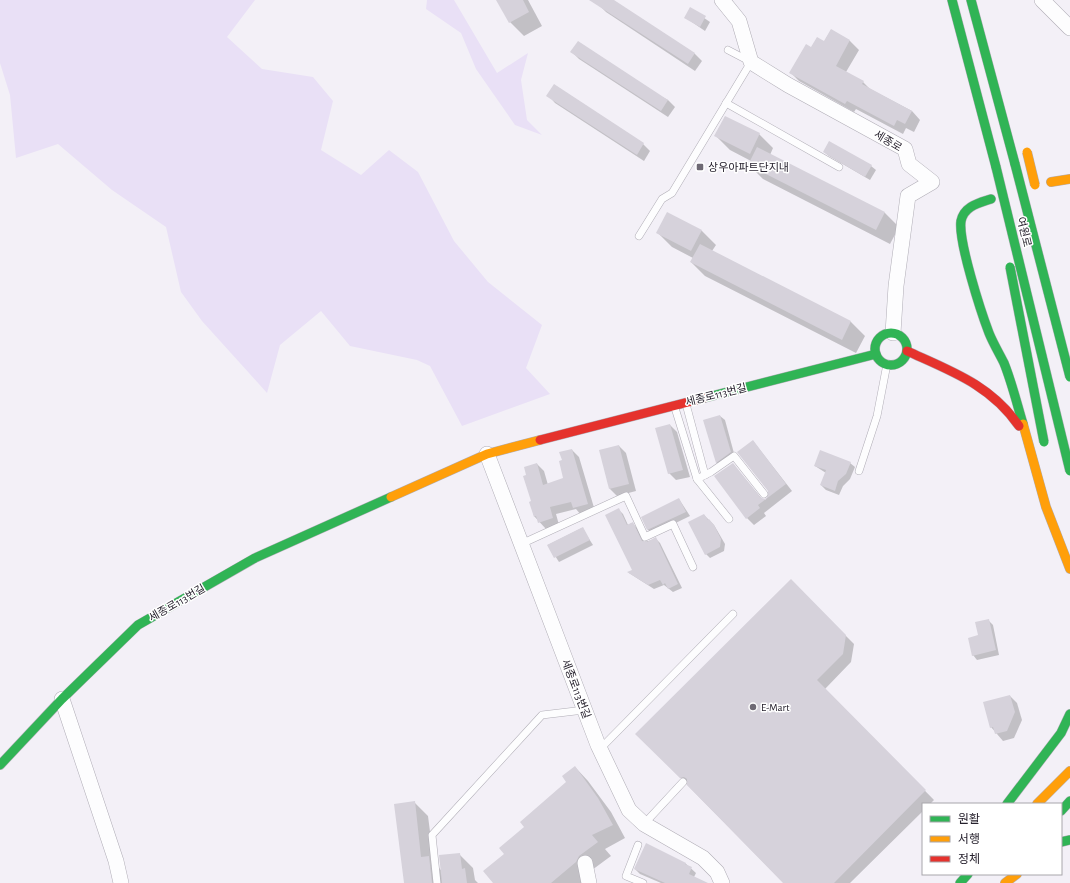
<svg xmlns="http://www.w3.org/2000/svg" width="1070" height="883" viewBox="0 0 1070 883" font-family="'Alegreya Sans','Noto Sans KR',sans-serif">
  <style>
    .green { fill: #e9e0f6 }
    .shadow { fill: #0003 }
    .building { fill: #d6d2db }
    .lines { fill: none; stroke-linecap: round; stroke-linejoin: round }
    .lane-casing { stroke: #b0adb6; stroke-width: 8 }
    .street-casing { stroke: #b0adb6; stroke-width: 16 }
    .fast-casing { stroke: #b0adb6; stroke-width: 10 }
    .slow-casing { stroke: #b0adb6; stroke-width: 10 }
    .jam-casing { stroke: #b0adb6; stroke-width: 10 }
    .lane { stroke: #fdfdfe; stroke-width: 7 }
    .street { stroke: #fdfdfe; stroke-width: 15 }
    .fast { stroke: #30b455; stroke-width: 9 }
    .slow { stroke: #ff9f0a; stroke-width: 9 }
    .jam { stroke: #e5322d; stroke-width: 9 }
    .fast-bridge-casing { stroke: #b0adb6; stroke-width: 10; stroke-linecap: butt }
    .slow-bridge-casing { stroke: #b0adb6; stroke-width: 10; stroke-linecap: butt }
    .fast-bridge { stroke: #30b455; stroke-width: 9 }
    .slow-bridge { stroke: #ff9f0a; stroke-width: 9 }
    .poi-dot { fill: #6e6974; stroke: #fff; stroke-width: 1.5 }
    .labels { text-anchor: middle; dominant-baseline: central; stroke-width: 3; stroke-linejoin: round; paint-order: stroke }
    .street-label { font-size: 11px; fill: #26212d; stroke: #fff }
    .poi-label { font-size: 11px; fill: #26212d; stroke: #fff; text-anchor: start }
  </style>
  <rect width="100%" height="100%" fill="#f3f0f7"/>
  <g class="green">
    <polygon points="0,0 255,0 227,37 262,69 313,77 333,101 321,150 361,175 389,150 418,172 454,241 488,282 542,325 526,368 550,394 462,426 430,366 417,360 350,346 321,311 280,345 267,393 202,321 181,292 166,227 112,190 58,144 16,158 10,95 0,63"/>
    <polygon points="427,0 454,0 497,73 528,53 521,80 527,120 542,135 515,125 476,69 461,33 426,9"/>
  </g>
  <g class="shadow">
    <polygon points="498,0 528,0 542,26 524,36 510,22"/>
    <polygon points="602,0 612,0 695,54 702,61 695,71 606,12 599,5"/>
    <polygon points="691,9 710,22 705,31 686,18"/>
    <polygon points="831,30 850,41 859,50 846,72 863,82 870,89 912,111 920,120 914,132 906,128 903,134 856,109 854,112 799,81 791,73 812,49 824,42"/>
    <polygon points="572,52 668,100 675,107 668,117 579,59"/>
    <polygon points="554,86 643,144 650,151 644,161 555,103 548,95"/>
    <polygon points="725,117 759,134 773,148 770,155 885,213 899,227 890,244 763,179 749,165 751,161 730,150 716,136"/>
    <polygon points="824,152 871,166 876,170 870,180 829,156"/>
    <polygon points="667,214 702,231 716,245 712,251 851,322 865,336 856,353 705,276 691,262 693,258 672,247 658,233"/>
    <polygon points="720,416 725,420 735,457 721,467 716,462"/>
    <polygon points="670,425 677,432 690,477 676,480 669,473"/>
    <polygon points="753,441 792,491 764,513 766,516 754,525 747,518 733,464 762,499 765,500 770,494"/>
    <polygon points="619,446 626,453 636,491 617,496 610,489"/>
    <polygon points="572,450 579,457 595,511 581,515 576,509 556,514 559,525 546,529 534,516 528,475 537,464 544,471 548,485 564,479 563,461"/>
    <polygon points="850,463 855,467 850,479 843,486 839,495 826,490 821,485 826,473 815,466"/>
    <polygon points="679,499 690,516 653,534 648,530 643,518"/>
    <polygon points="619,510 623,514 628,525 632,523 637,528 644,542 656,539 660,543 682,588 673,592 664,585 654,589 629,573 633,570"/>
    <polygon points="704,515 714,525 725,544 724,551 710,558 706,554"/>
    <polygon points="582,528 593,545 559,562 548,545"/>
    <polygon points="791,581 854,644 851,662 825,689 934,800 930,804 923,804 923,811 850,883 784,883 637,734"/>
    <polygon points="988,620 993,625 999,655 977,660 973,655 979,636"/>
    <polygon points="1010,696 1017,703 1022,720 1014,738 1003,741 991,727"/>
    <polygon points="575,767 588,781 611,812 625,838 605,849 611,856 592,870 590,876 581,883 494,883 506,854 526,827 568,782"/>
    <polygon points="414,802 428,816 434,863 441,870 459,854 473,868 475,880 478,883 405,883"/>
    <polygon points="685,863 696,873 694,877 702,883 661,883 640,874 635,869"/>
  </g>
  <g class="building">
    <polygon points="496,0 523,0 529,12 509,23"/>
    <polygon points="589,0 614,0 695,53 688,64"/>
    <polygon points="690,7 706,16 700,27 684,18"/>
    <polygon points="831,29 850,40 836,66 864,81 862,84 912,111 905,124 897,120 894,126 847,101 845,104 789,73 806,44 811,47 817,37 824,41"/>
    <polygon points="578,41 668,100 661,111 570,52"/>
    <polygon points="554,84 644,143 637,155 546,96"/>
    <polygon points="725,116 760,133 750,154 714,136"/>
    <polygon points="829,141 872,165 865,177 823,152"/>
    <polygon points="757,147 885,212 876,230 748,165"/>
    <polygon points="667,212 702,230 691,251 656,233"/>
    <polygon points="700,244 851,321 842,340 690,262"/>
    <polygon points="720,415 731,452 716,463 703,420"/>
    <polygon points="670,424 683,470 668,474 655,428"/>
    <polygon points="753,440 786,484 758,505 760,508 746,519 714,476 733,463 760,497 764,499 767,498 768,491 737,452"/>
    <polygon points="619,445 629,484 609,489 599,450"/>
    <polygon points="572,449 588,504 573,508 571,502 550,507 553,518 538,523 536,516 534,517 529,502 531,501 523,476 526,475 524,467 537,463 543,485 563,478 559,461 562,460 559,452"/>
    <polygon points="820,450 851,462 846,474 838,481 835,491 820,485 826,470 814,466"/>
    <polygon points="679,498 686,512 647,530 641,517"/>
    <polygon points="619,508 627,525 633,522 642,541 647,542 656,537 678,584 668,589 665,583 663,585 660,580 648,585 627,572 632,570 605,515"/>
    <polygon points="704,514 708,520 709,519 714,525 721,539 720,547 705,555 688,522"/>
    <polygon points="583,527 590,540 554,558 547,545"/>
    <polygon points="791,579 846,635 843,654 817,680 926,790 834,883 783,883 687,785 687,779 684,777 680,778 635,734"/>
    <polygon points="989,619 996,650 972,656 968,638 978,635 975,622"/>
    <polygon points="1010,695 1015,712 1007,731 995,734 993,727 990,728 983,702"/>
    <polygon points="575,766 598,798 613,825 592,835 598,842 579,856 576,862 551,883 493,883 483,871 504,854 499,848 524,827 520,822 566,782 562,776"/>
    <polygon points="415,801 421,857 429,856 432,883 404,883 394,804"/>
    <polygon points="646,843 686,863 685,864 692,867 689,874 708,883 665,883 634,869"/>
    <polygon points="460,853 462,869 465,868 467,883 442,883 439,855"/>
  </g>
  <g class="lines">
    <g class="lane-casing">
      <g id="lane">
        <polyline points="726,103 839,167"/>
        <polyline points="639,236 662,199 672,193 751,62 728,50"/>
        <polyline points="686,404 705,475"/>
        <polyline points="675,408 697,479 729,519"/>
        <polyline points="859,471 877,416 887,364"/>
        <polyline points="697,479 711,472 734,456 764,494"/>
        <polyline points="521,544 626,496 645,537 673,524 693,567"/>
        <polyline points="600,749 733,614"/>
        <polyline points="644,824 683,782"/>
        <polyline points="638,845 626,876 643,883"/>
        <polyline points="437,883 432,835 542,715 584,710"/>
      </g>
    </g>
    <g class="street-casing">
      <g id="street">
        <polyline points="722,0 739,21 751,62 788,85 905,149 909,164 932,182 908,196 896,286 893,333"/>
        <polyline points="1042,0 1070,28"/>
        <polyline points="487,454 598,745 629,810 644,824 703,858 717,872 722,883"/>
        <polyline points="62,699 116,861 121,883"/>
        <polyline points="585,863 589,883"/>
      </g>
    </g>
    <g class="fast-casing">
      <g id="fast">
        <polyline points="952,0 996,167"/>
        <polyline points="971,0 1015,164"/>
        <path d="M991,199C979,203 964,206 961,221C958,241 981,312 989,333C993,343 999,353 1004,363C1012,383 1017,404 1023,424"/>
        <circle cx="891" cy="349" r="16"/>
        <polyline points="704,398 876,354"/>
        <polyline points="0,765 62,699 138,625 255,558 391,497"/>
        <polyline points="1007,804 1061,733 1070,714"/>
        <polyline points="1061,811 1070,801"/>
        <polyline points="1061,842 1070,840"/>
        <polyline points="960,883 968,874"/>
      </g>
    </g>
    <g class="slow-casing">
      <g id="slow">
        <polyline points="1051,182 1070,179"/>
        <polyline points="1023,424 1046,507 1070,569"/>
        <polyline points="391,497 487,454 540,440"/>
        <polyline points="1037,804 1070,771"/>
        <polyline points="1005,883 1017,874"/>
      </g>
    </g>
    <g class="jam-casing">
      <g id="jam">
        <path d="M907,351C951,371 991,385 1019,426"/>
        <polyline points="540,440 704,398"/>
      </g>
    </g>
    <use href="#lane" class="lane"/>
    <use href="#street" class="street"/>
    <use href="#fast" class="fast"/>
    <use href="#slow" class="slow"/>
    <use href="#jam" class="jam"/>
    <g class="fast-bridge-casing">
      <g id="fast-bridge">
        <polyline points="1015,164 1070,377"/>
        <polyline points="996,167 1070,471"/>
        <polyline points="1010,267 1044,442"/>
      </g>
    </g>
    <g class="slow-bridge-casing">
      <polyline id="slow-bridge" points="1027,152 1035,185"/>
    </g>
    <use href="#fast-bridge" class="fast-bridge"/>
    <use href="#slow-bridge" class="slow-bridge"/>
  </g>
  <g class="poi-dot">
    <rect x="696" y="163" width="8" height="8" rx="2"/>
    <circle cx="753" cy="707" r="4"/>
  </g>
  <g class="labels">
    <g class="street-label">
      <text transform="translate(888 141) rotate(31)">세종로</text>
      <text transform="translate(1024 232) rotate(76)">여원로</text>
      <text transform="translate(716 395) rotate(-14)">세종로113번길</text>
      <text transform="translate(177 603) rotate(-30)">세종로113번길</text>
      <text transform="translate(576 689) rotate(69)">세종로113번길</text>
    </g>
    <g class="poi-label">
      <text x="708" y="167">상우아파트단지내</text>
      <text x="761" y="707">E-Mart</text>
    </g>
  </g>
  <rect x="922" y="803" width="140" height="72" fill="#ffffff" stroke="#a8a6ab"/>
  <rect x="930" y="816" width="20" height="6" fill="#30b455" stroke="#a8a6ab"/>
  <text x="958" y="823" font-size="12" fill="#26212d">원활</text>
  <rect x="930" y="836" width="20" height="6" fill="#ff9f0a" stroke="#a8a6ab"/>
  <text x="958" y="843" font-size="12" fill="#26212d">서행</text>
  <rect x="930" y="856" width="20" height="6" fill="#e5322d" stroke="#a8a6ab"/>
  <text x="958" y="863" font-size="12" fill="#26212d">정체</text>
</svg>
